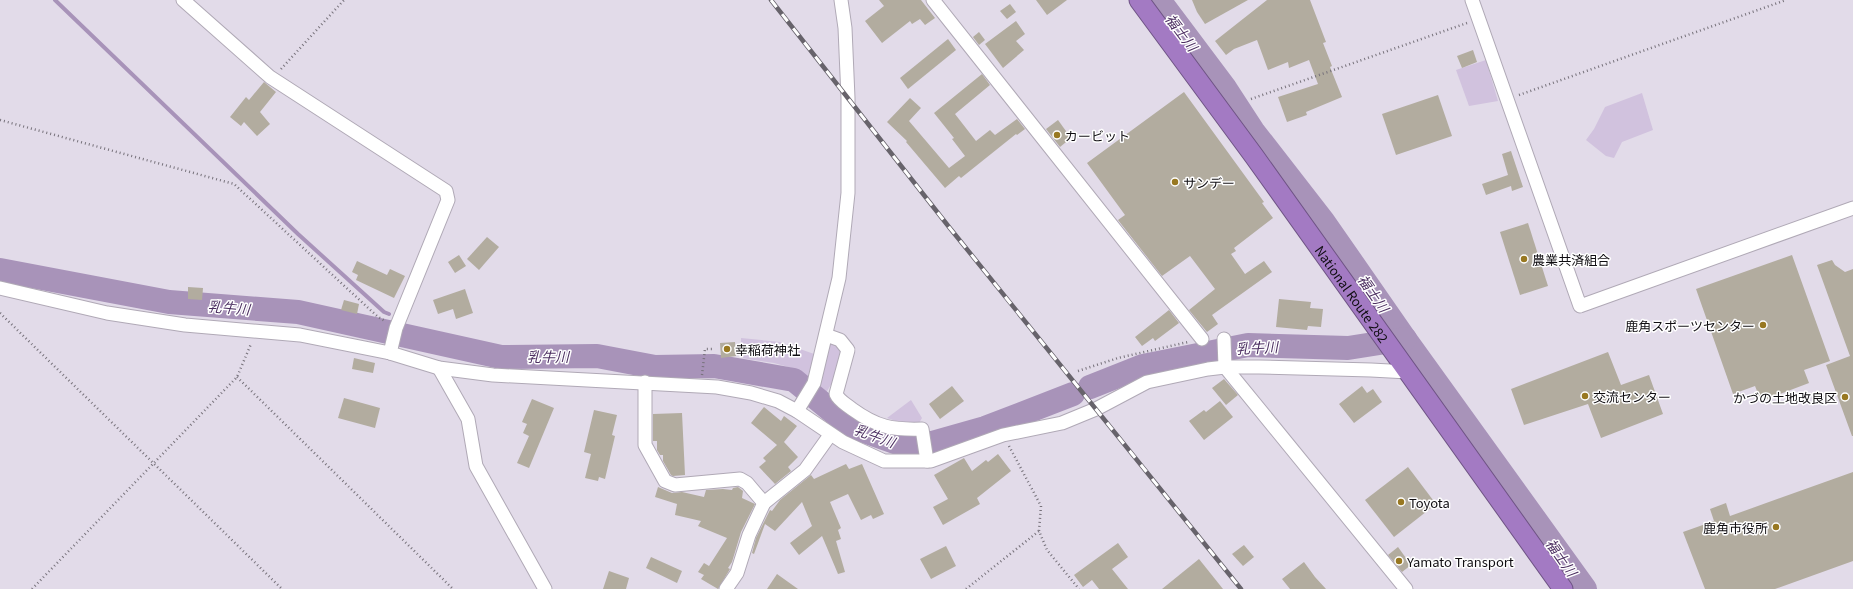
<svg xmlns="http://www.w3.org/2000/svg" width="1853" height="589" viewBox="0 0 1853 589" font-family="Georgia,'Noto Sans JP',serif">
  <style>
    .green { fill: #d1c2de }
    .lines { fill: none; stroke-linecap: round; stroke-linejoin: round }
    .stream { stroke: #a893b9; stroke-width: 4 }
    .river { stroke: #a893b9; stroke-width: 24 }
    .building { fill: #b2ac9f }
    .minor-casing { stroke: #b0a9b6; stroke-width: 15 }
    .highway-casing { stroke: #6f5485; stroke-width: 21 }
    .path { stroke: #77727b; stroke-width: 2.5; stroke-dasharray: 1 3; stroke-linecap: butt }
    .minor { stroke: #fff; stroke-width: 13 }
    .highway { stroke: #a37ac3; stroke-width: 19 }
    .rail-casing { stroke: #67636b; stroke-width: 4.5 }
    .rail { stroke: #fff; stroke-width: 3; stroke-dasharray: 9; stroke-linecap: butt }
    .poi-dot { fill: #987821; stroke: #fff; stroke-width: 1.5 }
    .labels { text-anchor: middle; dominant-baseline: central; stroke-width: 3; stroke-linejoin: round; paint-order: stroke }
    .poi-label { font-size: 13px; fill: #0f0d11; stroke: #fff; text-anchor: start }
    .street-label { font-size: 13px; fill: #0f0d11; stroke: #fff }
    .water-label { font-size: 14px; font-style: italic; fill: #4c2f61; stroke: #fff }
  </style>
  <rect width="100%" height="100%" fill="#e2dbe9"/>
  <g class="green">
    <polygon points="1486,60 1498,101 1469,106 1456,70"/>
    <polygon points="1642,93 1653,130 1622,142 1614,158 1606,156 1586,140 1594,129 1605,107"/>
    <polygon points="741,338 780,342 817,355 810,380 792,368 774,363 741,358"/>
    <path d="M830,340L840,341C845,363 837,375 826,393L817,386Z"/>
    <polygon points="911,400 922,418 916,428 887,418"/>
  </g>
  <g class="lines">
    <g class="stream">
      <polyline points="55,0 298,234 384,312 389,314"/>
      <polyline points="411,337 412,338"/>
    </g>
    <g class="river">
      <polyline points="1159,0 1225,88 1253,131 1323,221 1405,339 1585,589"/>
      <polyline points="0,270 169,302 298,312 501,357 597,356 655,367 714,366 794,380 850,426 903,445 932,443 985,428 1073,394"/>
      <polyline points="1090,387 1143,366 1248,345 1348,348 1405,339"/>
    </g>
  </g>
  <g class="building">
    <polygon points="879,0 921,0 935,18 925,25 920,19 912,24 910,21 882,43 865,21 884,6"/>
    <polygon points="1036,0 1067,0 1047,15"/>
    <polygon points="1192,0 1248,0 1205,24 1197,12"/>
    <polygon points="1267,0 1310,0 1326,42 1323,43 1332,66 1330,67 1342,97 1306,112 1307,115 1287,122 1278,97 1318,84 1309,60 1289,68 1288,62 1268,70 1257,40 1234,49 1226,55 1215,41"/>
    <polygon points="1010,4 1016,12 1007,19 1000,11"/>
    <polygon points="1016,21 1025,34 1016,41 1024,50 1003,68 985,44"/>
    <polygon points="979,32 985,40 979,45 973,37"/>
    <polygon points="948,39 956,50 908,89 900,78"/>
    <polygon points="1473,50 1477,62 1462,68 1457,56"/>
    <polygon points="982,74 990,85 955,114 976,141 990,130 995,135 1017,119 1025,129 1017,135 1016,134 961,178 959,176 945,188 906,142 907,141 887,122 910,98 921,108 909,121 949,168 965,156 952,139 954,138 934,113"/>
    <polygon points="264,82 276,92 260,112 270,124 257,136 244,122 241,126 230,117 246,97 249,100"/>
    <polygon points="1184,92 1264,202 1262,203 1273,218 1234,248 1236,251 1231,254 1245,274 1264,261 1272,272 1212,315 1218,324 1207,332 1189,310 1215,289 1190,256 1162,276 1118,220 1125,215 1087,163"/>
    <polygon points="1438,95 1452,136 1396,155 1382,114"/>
    <polygon points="1058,120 1071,138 1060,147 1046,129"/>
    <polygon points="1511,151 1523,187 1512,191 1511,186 1486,195 1482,184 1508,175 1502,154"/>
    <polygon points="1528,223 1548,286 1520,295 1500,232"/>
    <polygon points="487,237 499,247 479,270 467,259"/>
    <polygon points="459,255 466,266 455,273 448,262"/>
    <polygon points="1792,255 1830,361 1804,370 1809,383 1761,401 1755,386 1733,394 1696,289"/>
    <polygon points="1832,260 1835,265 1845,272 1853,269 1853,436 1852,436 1826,365 1850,356 1817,265"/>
    <polygon points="357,261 387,275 390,269 405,276 394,298 356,280 358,275 352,272"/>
    <polygon points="188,287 203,288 202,300 188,299"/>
    <polygon points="465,289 473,313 456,319 453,309 438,314 433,300"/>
    <polygon points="1279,299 1311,302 1310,308 1323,309 1321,327 1308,326 1307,330 1276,327"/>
    <polygon points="344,300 359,304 357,314 341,310"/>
    <polygon points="1169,310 1179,323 1155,341 1153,338 1142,346 1135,337"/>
    <polygon points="735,342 736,356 721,358 720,343"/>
    <polygon points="1608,352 1621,385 1649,375 1663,414 1601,438 1588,404 1524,425 1511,389"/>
    <polygon points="354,358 375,363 373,373 352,369"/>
    <polygon points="1224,379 1238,395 1226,405 1212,388"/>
    <polygon points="952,386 964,401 940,419 929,404"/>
    <polygon points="1362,386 1367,393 1373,389 1382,402 1354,423 1339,404"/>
    <polygon points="344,398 380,408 375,428 338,418"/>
    <polygon points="532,399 554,408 529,468 517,463 529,436 523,433 527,424 522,422"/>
    <polygon points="1220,401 1233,417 1204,440 1189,421 1204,410 1206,412"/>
    <polygon points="764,407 781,421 784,416 797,426 784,442 798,457 788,467 791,471 775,484 759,467 766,461 763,458 777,445 751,423"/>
    <polygon points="594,410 617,415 612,435 615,436 605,479 599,477 598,481 585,478 591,454 584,452"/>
    <polygon points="682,413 685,475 673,476 671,475 663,461 663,455 660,455 657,450 657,441 653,441 653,414"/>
    <polygon points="998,454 1011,471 977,498 980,504 943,525 933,507 948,499 934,475 964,458 972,471 986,460 988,462"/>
    <polygon points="846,464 849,469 862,464 884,514 873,519 871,515 861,520 848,494 830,502 841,528 838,530 841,539 836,541 845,572 838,574 822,536 799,555 790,543 812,526 802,502 775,531 765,524 754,554 752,553 756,538 770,510 772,511 780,500 811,475 814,479"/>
    <polygon points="1408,467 1436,504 1394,537 1365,500"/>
    <polygon points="1853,472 1853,561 1775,589 1705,589 1683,532 1714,521 1710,509 1726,503 1730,516"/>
    <polygon points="658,487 672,493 682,492 704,497 706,490 723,489 732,490 733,488 738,487 743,491 742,498 755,504 741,532 732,562 728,568 730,569 718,589 701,579 704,575 698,572 704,563 709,566 727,538 698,526 701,521 675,515 677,504 655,497"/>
    <polygon points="1118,543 1128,557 1112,569 1128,589 1099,589 1092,580 1083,587 1074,575"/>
    <polygon points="1244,545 1254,557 1243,566 1232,554"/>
    <polygon points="946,546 956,566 931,579 920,559"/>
    <polygon points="1398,547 1411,565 1402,572 1388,555"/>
    <polygon points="651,557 682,571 677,583 646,568"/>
    <polygon points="1199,559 1223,589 1162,589"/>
    <polygon points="1304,562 1315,577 1326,589 1290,589 1282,579"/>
    <polygon points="609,571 629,578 626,589 603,589"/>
    <polygon points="777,574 798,589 767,589"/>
  </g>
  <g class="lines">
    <g class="minor-casing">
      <g id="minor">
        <polyline points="183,0 270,77 446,191 448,200 396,328 390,353"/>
        <polyline points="933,0 1202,339"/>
        <polyline points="1472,0 1580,306 1853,208"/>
        <polyline points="0,288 107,313 185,325 300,335 390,353 439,368 493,375 717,387 751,393 778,401 797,411 843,442 884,461 931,461 1003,435 1062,423 1096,409 1147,382 1208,369 1225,367 1259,367 1371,370 1408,372"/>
        <path d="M826,335L840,340L848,350L836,394C839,401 846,404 852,409C877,427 892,430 922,429L927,461"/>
        <polyline points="1224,339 1225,367 1406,589"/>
        <polyline points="439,368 468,419 476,466 545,589"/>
        <polyline points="645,382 645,445 665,481 675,485 740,479 747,483 764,503"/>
        <polyline points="797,411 814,383 839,278 848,193 848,98 845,28 841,0"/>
        <polyline points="726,589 737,573 749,535 764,503 805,470 830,435"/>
      </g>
    </g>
    <g class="highway-casing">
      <g id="highway">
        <path id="s1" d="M1139,0L1254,156L1563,589"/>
      </g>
    </g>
    <g class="path">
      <polyline points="281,69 344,0"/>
      <polyline points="1519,95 1786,0"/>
      <polyline points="1251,99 1467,23"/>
      <polyline points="0,120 234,184 378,317 385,321"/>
      <polyline points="0,313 282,589"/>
      <polyline points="1078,371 1118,358 1188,342"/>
      <polyline points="702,375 705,349 714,349"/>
      <polyline points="237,377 453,589"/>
      <polyline points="1009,446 1041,506 1039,531 1047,550 1079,589"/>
      <polyline points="32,589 237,377 251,344"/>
      <polyline points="966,589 1039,531"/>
    </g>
    <use href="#minor" class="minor"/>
    <use href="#highway" class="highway"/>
    <g class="rail-casing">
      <polyline id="rail" points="771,0 949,227 1241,589"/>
    </g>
    <use href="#rail" class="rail"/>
  </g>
  <g class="poi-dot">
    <circle cx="1057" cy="135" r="4"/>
    <circle cx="1175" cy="182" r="4"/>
    <circle cx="1524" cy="259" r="4"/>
    <circle cx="1763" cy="325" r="4"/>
    <circle cx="727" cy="349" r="4"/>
    <circle cx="1585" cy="396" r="4"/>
    <circle cx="1845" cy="397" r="4"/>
    <circle cx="1401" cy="502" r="4"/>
    <circle cx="1776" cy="527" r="4"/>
    <circle cx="1399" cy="561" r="4"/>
  </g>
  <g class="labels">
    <g class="poi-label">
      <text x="1065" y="135">カービット</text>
      <text x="1183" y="182">サンデー</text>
      <text x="1532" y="259">農業共済組合</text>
      <text x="1755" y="325" text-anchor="end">鹿角スポーツセンター</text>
      <text x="735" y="349">幸稲荷神社</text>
      <text x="1593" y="396">交流センター</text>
      <text x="1837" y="397" text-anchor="end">かづの土地改良区</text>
      <text x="1409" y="502">Toyota</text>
      <text x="1768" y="527" text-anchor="end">鹿角市役所</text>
      <text x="1407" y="561">Yamato Transport</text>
    </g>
    <g class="street-label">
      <text stroke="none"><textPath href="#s1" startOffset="363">National Route 282</textPath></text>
    </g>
    <g class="water-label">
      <text transform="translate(1182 32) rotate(53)">福士川</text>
      <text transform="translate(1374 293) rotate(55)">福士川</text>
      <text transform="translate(229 307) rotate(5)">乳牛川</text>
      <text transform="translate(1257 347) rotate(-3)">乳牛川</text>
      <text x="548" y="356">乳牛川</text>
      <text transform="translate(875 435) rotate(20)">乳牛川</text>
      <text transform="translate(1562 557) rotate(55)">福士川</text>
    </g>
  </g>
</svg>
